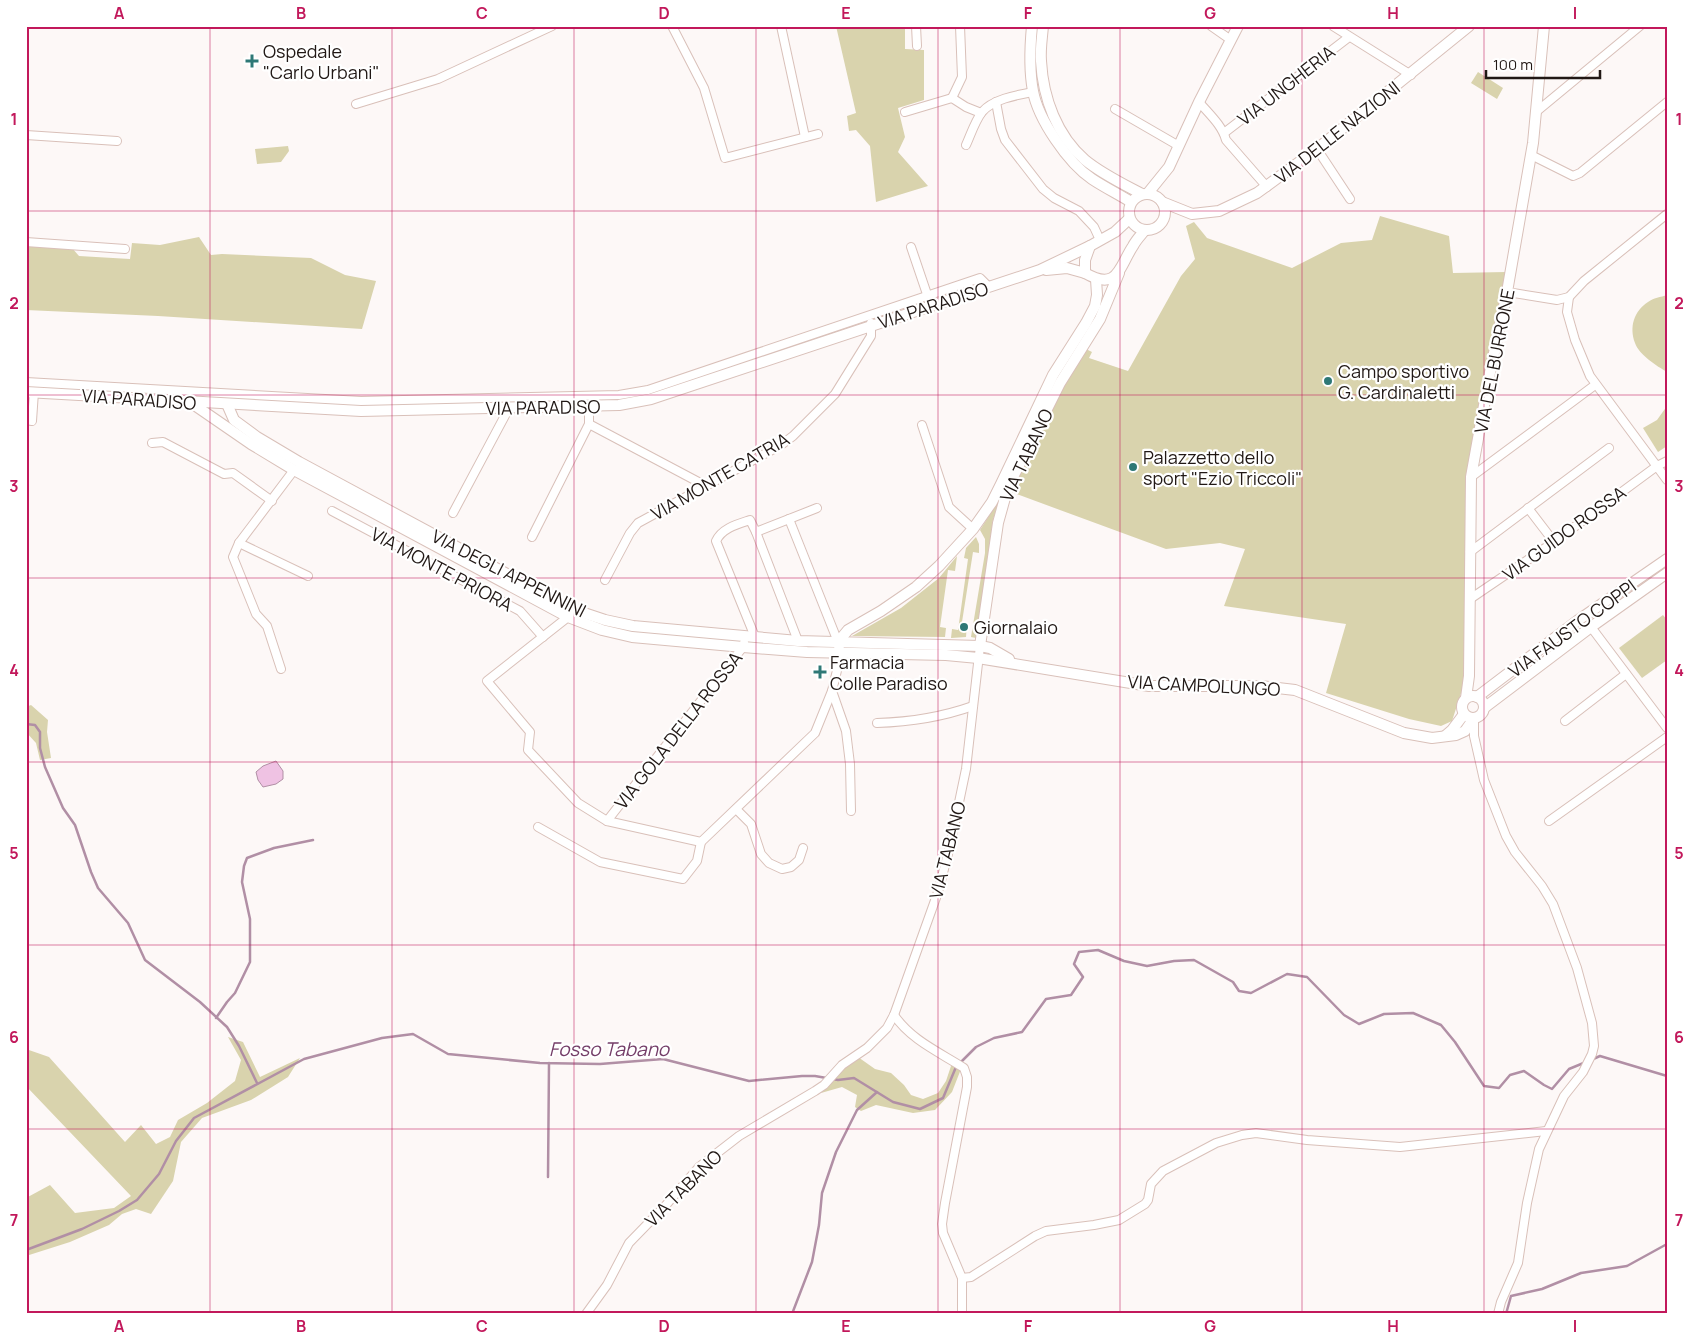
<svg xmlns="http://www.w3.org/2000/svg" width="1693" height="1340" viewBox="0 0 1693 1340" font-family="Manrope,sans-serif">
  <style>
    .green { fill: #d9d3ad }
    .water { fill: #efc2e3; stroke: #b18fa5 }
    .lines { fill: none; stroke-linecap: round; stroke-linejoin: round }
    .stream { stroke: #b18fa5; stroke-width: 2.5 }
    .street-casing { stroke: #d9c0b9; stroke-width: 10 }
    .secondary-casing { stroke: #d9c0b9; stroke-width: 12 }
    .street { stroke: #fff; stroke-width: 8 }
    .secondary { stroke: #fff; stroke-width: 10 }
    .grid { fill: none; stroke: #c2185b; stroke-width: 1; stroke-opacity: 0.55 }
    .poi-dot { fill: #2e7876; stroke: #fff; stroke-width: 2 }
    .labels { text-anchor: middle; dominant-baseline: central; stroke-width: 4.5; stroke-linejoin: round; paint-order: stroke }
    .poi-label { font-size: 18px; fill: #211815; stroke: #fff; text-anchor: start }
    .street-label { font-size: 18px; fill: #211815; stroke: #fff }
    .water-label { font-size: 19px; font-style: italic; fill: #743d68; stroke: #fff }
    .neatline { fill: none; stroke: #c2185b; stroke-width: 2 }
    .grid-label { font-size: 16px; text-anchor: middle; font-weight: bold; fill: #c2185b }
  </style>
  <rect width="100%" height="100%" fill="#fdf8f7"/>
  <g class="green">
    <polygon points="836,26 884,26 905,28 905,49 924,50 924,100 898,108 905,137 898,152 928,186 876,202 870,146 856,130 849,131 847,116 856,113"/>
    <polygon points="1478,72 1503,88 1497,99 1471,83"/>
    <polygon points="288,146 289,151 281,162 257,164 255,149"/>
    <polygon points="1380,216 1449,236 1453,273 1506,272 1468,469 1466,659 1464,684 1452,721 1441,726 1409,719 1326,693 1346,624 1224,606 1245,549 1220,543 1166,549 1011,492 1052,405 1086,349 1092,352 1089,358 1128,371 1181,276 1195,259 1186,226 1194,222 1207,238 1292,268 1341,243 1372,240"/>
    <polygon points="199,237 211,255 222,254 311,258 345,275 376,281 362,329 158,316 26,310 26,246 72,248 79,256 130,259 132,243 160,245"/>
    <path d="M1667,295V372C1657,366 1639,355 1635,343C1629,327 1634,311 1648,302C1653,298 1661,297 1667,295Z"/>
    <polygon points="1667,406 1667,446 1658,452 1643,428 1657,420"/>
    <polygon points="999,500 993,520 976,638 971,637 985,553 985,539 980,530"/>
    <polygon points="976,537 979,544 979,553 973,552 962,622 967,623 966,637 951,638 952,629 958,630 968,559 964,558 966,548"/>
    <polygon points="957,556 955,571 948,570 940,627 946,628 945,637 852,636 901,608 939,578"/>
    <polygon points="1663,615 1667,620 1667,660 1642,678 1619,648"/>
    <polygon points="31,705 48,720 47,732 51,758 40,760 36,743 26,732 26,707"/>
    <polygon points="228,1037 243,1042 260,1077 300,1058 288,1077 251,1100 202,1118 181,1142 173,1181 151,1214 136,1209 122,1214 109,1225 70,1242 26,1256 26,1198 50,1185 75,1213 114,1208 131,1196 26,1086 26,1049 49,1057 125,1142 141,1125 156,1144 170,1137 178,1120 207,1103 235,1081 241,1060"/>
    <path d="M858,1057L875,1069L891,1073L904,1085L911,1095L923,1099L938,1093L946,1081L952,1063L961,1069L952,1092L935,1110L913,1113L876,1105L861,1111L855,1107L857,1095L842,1087L821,1093C831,1077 842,1067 858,1057Z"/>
  </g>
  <polygon class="water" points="276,761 283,771 283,779 276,784 263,787 258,780 256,772 263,766"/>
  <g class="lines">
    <g class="stream">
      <polyline points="26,724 35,725 40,732 40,748 45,767 63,808 75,825 91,872 98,888 128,923 145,960 200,1002 227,1027 239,1046 257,1083"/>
      <polyline points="216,1018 227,1002 235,993 250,962 250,919 242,882 244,866 247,858 274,848 313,840"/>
      <polyline points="1591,1060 1600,1056 1667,1076"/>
      <polyline points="548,1177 549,1063"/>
      <polyline points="26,1250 82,1229 119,1211 137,1200 159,1174 176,1141 194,1118 304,1059 382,1038 413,1034 448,1054 540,1063 600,1064 663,1059 749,1081 802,1076 815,1076 838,1080 854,1078 893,1102 920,1109 943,1098 956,1067 976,1047 994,1038 1022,1032 1046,999 1071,995 1083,977 1074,964 1079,952 1098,950 1124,961 1147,966 1174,961 1194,960 1233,982 1239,991 1251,993 1287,974 1307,977 1344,1015 1359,1024 1384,1014 1413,1013 1441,1025 1455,1042 1484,1086 1499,1088 1510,1075 1524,1071 1544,1085 1552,1089 1569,1069 1586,1062"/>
      <polyline points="792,1314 812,1262 819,1225 822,1193 836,1152 857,1110 877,1092"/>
      <polyline points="1506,1314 1511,1296 1542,1289 1581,1273 1627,1266 1667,1244"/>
    </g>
    <g class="street-casing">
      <g id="street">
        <polyline points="672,26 704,88 725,158 818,134"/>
        <polyline points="781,26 805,137"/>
        <polyline points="916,26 917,46"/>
        <polyline points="1211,26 1231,40"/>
        <polyline points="1333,26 1411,75"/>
        <polyline points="952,98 962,77 960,26"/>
        <polyline points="996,102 1001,129 1005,140 1043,189 1054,198 1079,211 1094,227 1100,240"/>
        <path d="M1199,102C1209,114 1222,125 1226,140L1267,187"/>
        <polyline points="356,104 438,79 552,26"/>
        <polyline points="1115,109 1179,146"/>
        <polyline points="905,112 952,98 966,107 981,113"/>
        <polyline points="1536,112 1640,26"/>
        <polyline points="1224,133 1349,37"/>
        <polyline points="26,135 117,141"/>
        <path d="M966,145C971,134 975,121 982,112C993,99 1017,95 1033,92"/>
        <polyline points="1317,149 1350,199"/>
        <polyline points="1531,155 1573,176 1580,173 1667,102"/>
        <polyline points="26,242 125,249"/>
        <polyline points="911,247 931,306"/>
        <polyline points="1507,292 1557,300 1569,297 1584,281 1667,214"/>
        <polyline points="1569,297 1567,312 1575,340 1590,376 1667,480"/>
        <polyline points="26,382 361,401 619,395 648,390 980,278 989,287"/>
        <polyline points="589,407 589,424 706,486"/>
        <polyline points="26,420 32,421 34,392"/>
        <polyline points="922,425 949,507 973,529"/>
        <polyline points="152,443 163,442 224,474 233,473 272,501"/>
        <polyline points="1471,477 1595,385"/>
        <polyline points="1528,508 1554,542"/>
        <polyline points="332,511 520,611 543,637"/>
        <polyline points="453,513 509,408"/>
        <polyline points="789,519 838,642"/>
        <polyline points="756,532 798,641"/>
        <polyline points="532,537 589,424"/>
        <polyline points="239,543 308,576"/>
        <polyline points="1470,552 1609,448"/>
        <polyline points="605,580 630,533 638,523 781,445 793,436 835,394 871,336 871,323"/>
        <polyline points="1470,599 1554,542 1657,466 1667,461"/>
        <polyline points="570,614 568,617 487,681 530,732 528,750 578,803 607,821 701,842 815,733 832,691"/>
        <polyline points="1591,627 1667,728"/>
        <path d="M755,637L716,541C722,528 738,524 750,520L756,532L817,508"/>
        <polyline points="841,654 832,691 846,731 850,764 851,811"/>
        <polyline points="281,669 267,626 256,614 233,557 239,543 294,470"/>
        <polyline points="1474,718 1474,736 1484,780 1506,836 1515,852 1542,886 1553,904 1577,968 1592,1023 1594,1046 1592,1054 1583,1072 1564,1096 1539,1149 1527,1203 1518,1263 1501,1302 1498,1314"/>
        <polyline points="1565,721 1626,674"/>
        <path d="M877,723C910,722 942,717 973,706"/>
        <polyline points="736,809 751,824 761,854 769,863 782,869 791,867 799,860 803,848"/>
        <polyline points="607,821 743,647 744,643"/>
        <polyline points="1549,821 1667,737"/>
        <polyline points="538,827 600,862 683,879 697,861 701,842"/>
        <path d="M894,1015C911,1040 939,1052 964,1068L967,1077V1087L945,1203L942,1224L943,1233L962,1278V1314"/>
        <polyline points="962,1278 971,1277 1035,1236 1046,1231 1094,1225 1119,1220 1145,1204 1148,1200 1151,1184 1163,1171 1216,1143 1242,1135 1256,1133 1307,1140 1400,1147 1546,1131"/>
        <polyline points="586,1314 607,1285 629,1243 666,1205 699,1167 739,1136 815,1091 824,1085 842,1065 867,1048 887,1028 894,1015 938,892 949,850 966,769 980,646"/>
      </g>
    </g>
    <g class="secondary-casing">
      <g id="secondary">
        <path d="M1032,26C1030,47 1029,70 1033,91C1038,119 1068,163 1092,179C1104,187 1118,194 1131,202"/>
        <path d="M1043,26C1042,38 1040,50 1041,61C1043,98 1057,136 1085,160C1102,174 1123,184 1142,194"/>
        <polyline points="1148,193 1169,167 1199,102 1238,26"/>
        <circle cx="1147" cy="212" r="18"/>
        <polyline points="1162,202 1192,214 1219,211 1257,193 1317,149 1469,26"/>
        <path d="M1129,219L1115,232L1090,246L1085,260V273C1118,292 1119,267 1133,246C1136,240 1141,235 1145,230"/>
        <polyline points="1046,270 1067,268 1085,273"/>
        <polyline points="26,392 361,411 619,405 651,399 1040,270 1090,246"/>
        <polyline points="190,402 251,444 294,470 568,617 602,630 632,637 743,647 807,652 946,655 978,658 1149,686 1260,686 1295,690 1404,733 1432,738 1456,735 1465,731 1474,718"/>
        <polyline points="227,404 234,420 257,437 299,462 572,609 605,620 633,626 755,637 798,641 980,646 990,648 1009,659"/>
        <polyline points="839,646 838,642 848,630 881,611 916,587 939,566 973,529 992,502 1001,484 1053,375 1086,323 1095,306 1097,295 1096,279"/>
        <polyline points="980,646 998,523 1008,487 1060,383 1100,319 1119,273"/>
        <circle cx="1473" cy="707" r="11"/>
        <polyline points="1477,697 1577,621 1667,559"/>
        <polyline points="1466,698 1469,676 1471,477 1491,367 1507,292 1533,143 1544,26"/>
        <polyline points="1484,708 1591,627 1667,573"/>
        <polyline points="1445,736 1452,730 1464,714"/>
      </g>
    </g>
    <use href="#street" class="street"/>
    <use href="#secondary" class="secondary"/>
  </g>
  <path class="grid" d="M210,26V1314M392,26V1314M574,26V1314M756,26V1314M938,26V1314M1120,26V1314M1302,26V1314M1484,26V1314M26,211H1667M26,395H1667M26,578H1667M26,762H1667M26,945H1667M26,1129H1667"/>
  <g class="poi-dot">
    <path d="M249.5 53.5h5v5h5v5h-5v5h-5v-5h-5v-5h5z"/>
    <circle cx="1328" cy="381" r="5"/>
    <circle cx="1133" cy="467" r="5"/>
    <circle cx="964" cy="627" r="5"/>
    <path d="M817.5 664.5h5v5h5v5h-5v5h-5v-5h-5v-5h5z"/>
  </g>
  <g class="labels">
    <g class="poi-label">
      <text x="263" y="51">Ospedale<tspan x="263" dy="21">"Carlo Urbani"</tspan></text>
      <text x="1338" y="371">Campo sportivo<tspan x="1338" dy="21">G. Cardinaletti</tspan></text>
      <text x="1143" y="457">Palazzetto dello<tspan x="1143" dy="21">sport "Ezio Triccoli"</tspan></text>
      <text x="974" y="627">Giornalaio</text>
      <text x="830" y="662">Farmacia<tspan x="830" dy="21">Colle Paradiso</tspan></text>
    </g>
    <g class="street-label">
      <text transform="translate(1286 85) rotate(-38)">VIA UNGHERIA</text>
      <text transform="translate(1337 132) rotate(-38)">VIA DELLE NAZIONI</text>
      <text transform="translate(933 305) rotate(-18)">VIA PARADISO</text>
      <text transform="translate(1494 361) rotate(-79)">VIA DEL BURRONE</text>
      <text transform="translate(139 399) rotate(4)">VIA PARADISO</text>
      <text transform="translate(543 407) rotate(-1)">VIA PARADISO</text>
      <text transform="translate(1026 455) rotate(-65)">VIA TABANO</text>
      <text transform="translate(720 476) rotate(-30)">VIA MONTE CATRIA</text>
      <text transform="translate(1564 533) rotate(-36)">VIA GUIDO ROSSA</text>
      <text transform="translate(442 569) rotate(28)">VIA MONTE PRIORA</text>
      <text transform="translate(509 573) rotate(27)">VIA DEGLI APPENNINI</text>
      <text transform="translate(1572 628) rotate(-36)">VIA FAUSTO COPPI</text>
      <text transform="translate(1204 685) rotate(3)">VIA CAMPOLUNGO</text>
      <text transform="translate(678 730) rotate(-52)">VIA GOLA DELLA ROSSA</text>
      <text transform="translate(947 850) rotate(-76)">VIA TABANO</text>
      <text transform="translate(683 1188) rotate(-45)">VIA TABANO</text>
    </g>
    <g class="water-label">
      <text x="609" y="1049">Fosso Tabano</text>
    </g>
  </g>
  <rect width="1693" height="1340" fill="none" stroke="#ffffff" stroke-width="55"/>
  <path d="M1486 70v8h114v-8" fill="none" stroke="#211815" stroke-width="2.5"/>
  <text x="1493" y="70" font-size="15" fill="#211815" stroke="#ffffff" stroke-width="4" paint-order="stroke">100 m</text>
  <rect x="28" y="28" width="1638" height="1284" class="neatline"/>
  <g class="grid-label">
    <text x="119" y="19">A</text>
    <text x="301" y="19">B</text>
    <text x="482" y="19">C</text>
    <text x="664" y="19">D</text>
    <text x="846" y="19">E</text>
    <text x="1028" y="19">F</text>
    <text x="1210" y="19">G</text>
    <text x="1393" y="19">H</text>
    <text x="1575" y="19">I</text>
    <text x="14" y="125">1</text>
    <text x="1679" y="125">1</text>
    <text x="14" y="309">2</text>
    <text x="1679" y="309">2</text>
    <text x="14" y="492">3</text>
    <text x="1679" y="492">3</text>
    <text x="14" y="676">4</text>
    <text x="1679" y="676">4</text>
    <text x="14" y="859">5</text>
    <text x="1679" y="859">5</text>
    <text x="14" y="1043">6</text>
    <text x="1679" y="1043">6</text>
    <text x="14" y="1226">7</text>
    <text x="1679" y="1226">7</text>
    <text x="119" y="1332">A</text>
    <text x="301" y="1332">B</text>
    <text x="482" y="1332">C</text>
    <text x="664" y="1332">D</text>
    <text x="846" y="1332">E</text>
    <text x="1028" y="1332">F</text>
    <text x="1210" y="1332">G</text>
    <text x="1393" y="1332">H</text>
    <text x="1575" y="1332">I</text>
  </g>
</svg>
